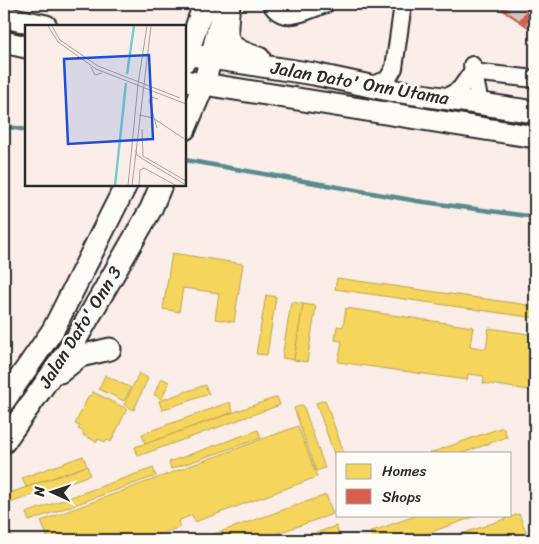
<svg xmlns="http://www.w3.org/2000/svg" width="539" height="544" viewBox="0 0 539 544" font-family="Sriracha,sans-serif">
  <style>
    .homes { fill: #f6d55c; stroke: #b9a24d }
    .shops { fill: #d6604d; stroke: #a35043 }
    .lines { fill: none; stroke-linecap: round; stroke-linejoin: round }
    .stream { stroke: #5a8b8e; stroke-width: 4.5 }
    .minor-tunnel { stroke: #d1c7c2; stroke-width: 16; stroke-dasharray: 16 8; stroke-linecap: butt }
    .minor-casing { stroke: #2b2b2b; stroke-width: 20 }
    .major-casing { stroke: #2b2b2b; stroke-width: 25 }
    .minor { stroke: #fdfcf7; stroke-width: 16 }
    .major { stroke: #fdfcf7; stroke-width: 21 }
    .labels { text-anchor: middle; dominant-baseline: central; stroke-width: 5; stroke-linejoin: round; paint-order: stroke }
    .street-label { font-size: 18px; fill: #2b2b2b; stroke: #fdfcf7 }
    .inset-river { fill: none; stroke: #79cbd0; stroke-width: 2.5 }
    .inset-road { fill: none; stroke: #a8a09c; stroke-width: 1 }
    .view { fill: #1d4ed8; fill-opacity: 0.15; stroke: #1d4ed8; stroke-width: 2.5 }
    .inset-edge { fill: none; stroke: #2b2b2b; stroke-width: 2.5 }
  </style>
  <rect width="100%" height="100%" fill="#fbeee8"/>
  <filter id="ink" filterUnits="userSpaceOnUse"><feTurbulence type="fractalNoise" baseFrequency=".02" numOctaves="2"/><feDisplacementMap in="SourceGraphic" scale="10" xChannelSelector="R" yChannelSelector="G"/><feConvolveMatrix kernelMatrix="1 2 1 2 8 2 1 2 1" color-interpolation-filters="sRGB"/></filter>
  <g filter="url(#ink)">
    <g class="homes">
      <polygon points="172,253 243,264 234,322 215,319 219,293 183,288 179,312 163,309"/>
      <polygon points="337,278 535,306 535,318 335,289"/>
      <polygon points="266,295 276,297 267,355 256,354"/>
      <polygon points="291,302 303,304 294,360 282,358"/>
      <polygon points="303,304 316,306 307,362 294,360"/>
      <polygon points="346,308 473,327 470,346 486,349 489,328 535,335 535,391 483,383 484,376 468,374 467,380 338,362 342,341 335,340 337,326 343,327"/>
      <polygon points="139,373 148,378 134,410 124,405"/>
      <polygon points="105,375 131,388 124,401 99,389"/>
      <polygon points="161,378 169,382 162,399 154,395"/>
      <polygon points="205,385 209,394 162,410 159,401"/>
      <polygon points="93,392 127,409 111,442 107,440 105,442 98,439 97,442 83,435 84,432 78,429 80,426 75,424 89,395 91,396"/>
      <polygon points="277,397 280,405 138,456 135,447"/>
      <polygon points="325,400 344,453 338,453 338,465 316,403"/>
      <polygon points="230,402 233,412 145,444 142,434"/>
      <polygon points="303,405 325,468 316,471 294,408"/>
      <polygon points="298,426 317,477 195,522 192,515 178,521 180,527 145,540 44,540 48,539 41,521"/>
      <polygon points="503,427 507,437 463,453 430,453"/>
      <polygon points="258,430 261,438 171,469 169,462"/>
      <polygon points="83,456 87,466 26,487 22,478"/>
      <polygon points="87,466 90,475 4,505 4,495"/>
      <polygon points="153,468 156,476 29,521 26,513"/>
      <polygon points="326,495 333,514 258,540 197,540"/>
      <polygon points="519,514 527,534 509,540 444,540"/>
      <polygon points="418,515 479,515 409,540 373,540 370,532"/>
      <polygon points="8,526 13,540 4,540 4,528"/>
      <polygon points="336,526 339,535 323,540 295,540"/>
    </g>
    <polygon class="shops" points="493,4 535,4 535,32"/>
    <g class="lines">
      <g class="stream">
        <polyline points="4,126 26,130"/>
        <polyline points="185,160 417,201 535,217"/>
      </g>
      <polyline class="minor-tunnel" points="511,4 535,21"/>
      <g class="minor-casing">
        <g id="minor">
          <path d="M271,4C284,26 307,10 326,4"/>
          <polyline points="472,65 480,103"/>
          <polyline points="472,72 535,79"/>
          <polyline points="368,86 387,80 394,68 403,4"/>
          <polyline points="445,98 460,89 472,72"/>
        </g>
      </g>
      <g class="major-casing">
        <g id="major">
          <path d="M229,4C225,40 222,47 259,58"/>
          <polyline points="4,17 46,26"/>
          <polyline points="4,42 26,47"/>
          <polyline points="185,54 314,74 389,90 535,112"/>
          <polyline points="185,61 204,4"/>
          <polyline points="185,81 535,137"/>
          <polyline points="185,129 204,84 222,15"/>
          <polyline points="60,372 80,356 110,349"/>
          <polyline points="4,401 53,330 126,185"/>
          <polyline points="4,442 75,341 151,209 161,185"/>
        </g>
      </g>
      <use href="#minor" class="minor"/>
      <use href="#major" class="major"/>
    </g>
  </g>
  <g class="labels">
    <g class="street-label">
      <text transform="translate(360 83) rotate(10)">Jalan Dato' Onn Utama</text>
      <text transform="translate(80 327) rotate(-58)">Jalan Dato' Onn 3</text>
    </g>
  </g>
  <g transform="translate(25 25)">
    <rect width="161" height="161" fill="#fbeee8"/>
    <path class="inset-river" d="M102,49L109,1M90,161L101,58"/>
    <path class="inset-road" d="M23,1L33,17L71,44L161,79M27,1L35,15L73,41L155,73M66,42L70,50L77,48M114,90L128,93L161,115M132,103L124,75L126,72L133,74M117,104L118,131L161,156M111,125L112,130L121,136M121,136L161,160M103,161L113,59L122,1M107,161L126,1M114,161L115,145L119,143L152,161"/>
    <path class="view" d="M124,30L128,114L43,119L39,34Z"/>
    <rect width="161" height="161" class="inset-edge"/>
  </g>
  <rect width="539" height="544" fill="none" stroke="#fdfcf7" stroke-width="20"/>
  <rect x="10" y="10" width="519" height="524" fill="none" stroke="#2b2b2b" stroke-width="2" filter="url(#ink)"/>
  <rect x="336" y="452" width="175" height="65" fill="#fdfcf7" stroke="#a9a8a5"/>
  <rect x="346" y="464" width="25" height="15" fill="#f6d55c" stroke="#a9a8a5"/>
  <text x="382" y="476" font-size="15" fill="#2b2b2b">Homes</text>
  <rect x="346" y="489" width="25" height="15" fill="#d6604d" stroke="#a9a8a5"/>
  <text x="382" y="502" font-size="15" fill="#2b2b2b">Shops</text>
  <g transform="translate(52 492) rotate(273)" stroke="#fdfcf7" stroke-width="4" paint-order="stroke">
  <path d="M0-4L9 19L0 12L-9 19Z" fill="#2b2b2b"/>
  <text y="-8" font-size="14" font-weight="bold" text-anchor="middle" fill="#2b2b2b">N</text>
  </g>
</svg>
